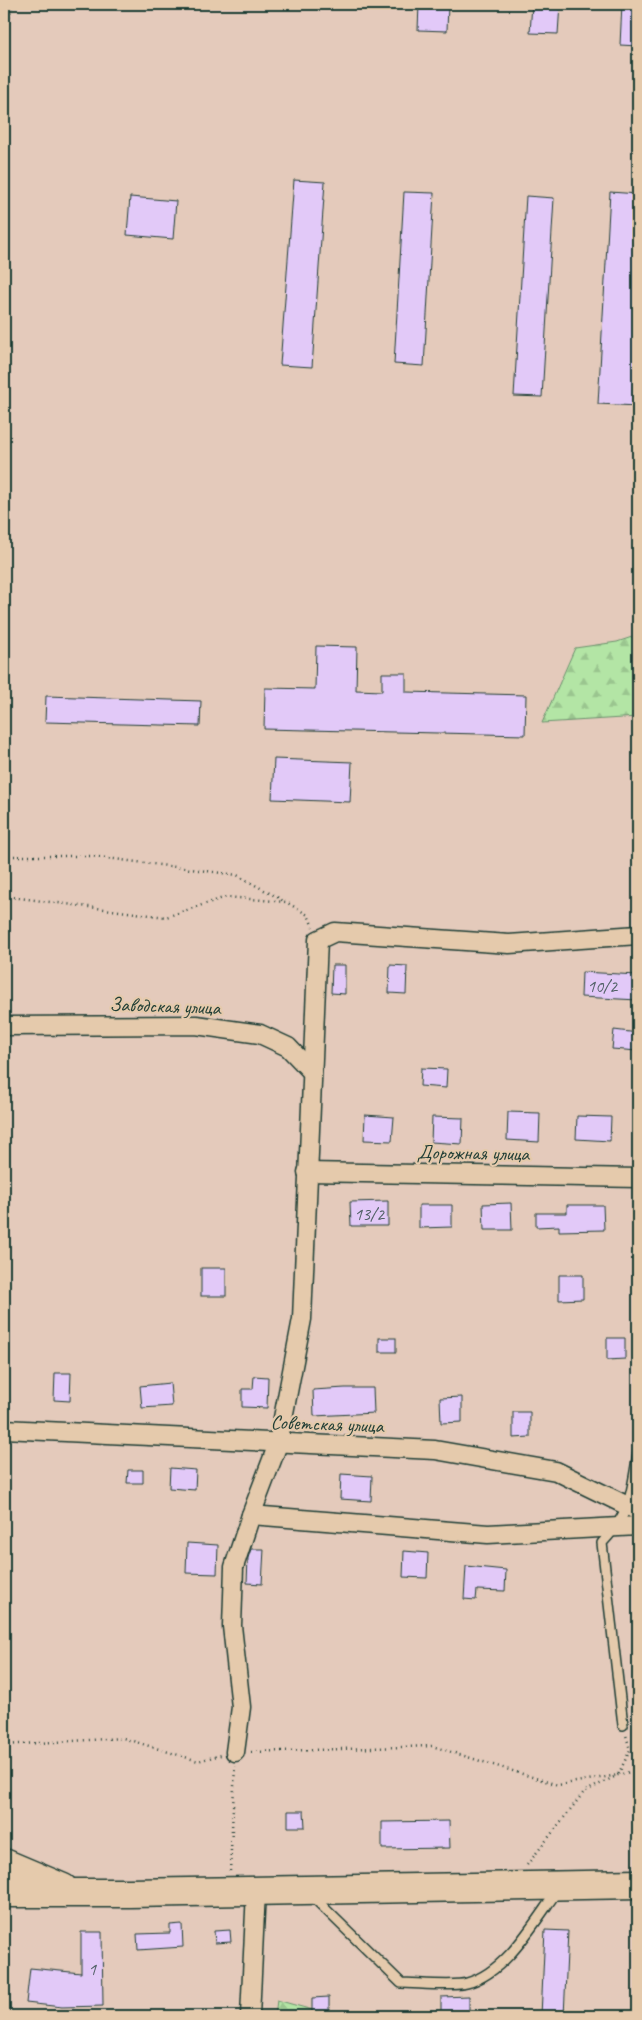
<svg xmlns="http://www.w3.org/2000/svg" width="642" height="2020" viewBox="0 0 642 2020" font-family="Caveat,sans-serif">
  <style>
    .forest { fill: url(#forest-firs); stroke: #69916c }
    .building { fill: #e2c9f8; stroke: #1f3d34 }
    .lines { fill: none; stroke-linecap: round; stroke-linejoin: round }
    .service-casing { stroke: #1f3d34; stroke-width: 12 }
    .minor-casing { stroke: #1f3d34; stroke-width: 21 }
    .trunk-casing { stroke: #1f3d34; stroke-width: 31 }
    .path { stroke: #1f3d34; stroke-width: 2.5; stroke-dasharray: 1 4; stroke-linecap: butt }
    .service { stroke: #e5caac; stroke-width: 9 }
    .minor { stroke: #e5caac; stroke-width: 18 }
    .trunk { stroke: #e5caac; stroke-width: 28 }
    .labels { text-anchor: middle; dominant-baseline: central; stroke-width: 4.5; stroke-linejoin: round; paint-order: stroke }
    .number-label { font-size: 18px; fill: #506065 }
    .street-label { font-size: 20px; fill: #1f3d34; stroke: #e5caac }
  </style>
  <defs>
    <pattern id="forest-firs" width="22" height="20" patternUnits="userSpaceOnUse" patternTransform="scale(1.25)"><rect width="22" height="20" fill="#b3e5a5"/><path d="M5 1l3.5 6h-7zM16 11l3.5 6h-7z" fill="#9ac58f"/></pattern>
  </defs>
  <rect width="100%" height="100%" fill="#e4cabb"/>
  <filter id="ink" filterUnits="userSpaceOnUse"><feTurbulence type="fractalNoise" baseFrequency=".02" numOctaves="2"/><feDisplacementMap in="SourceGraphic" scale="10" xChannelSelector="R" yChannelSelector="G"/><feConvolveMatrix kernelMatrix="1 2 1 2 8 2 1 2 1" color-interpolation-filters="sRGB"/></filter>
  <g filter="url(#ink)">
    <g class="forest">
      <polygon points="638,635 638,717 542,723 575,648 617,642"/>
      <polygon points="277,2000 334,2016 275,2016"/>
    </g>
    <g class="building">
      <polygon points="419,4 448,4 447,31 418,30"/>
      <polygon points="532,4 560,4 558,34 530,33"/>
      <polygon points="622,4 638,4 638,46 620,45"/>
      <polygon points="294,180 325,182 312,367 280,365"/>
      <polygon points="404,192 434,193 424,366 394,364"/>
      <polygon points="610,192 638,194 638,406 598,404"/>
      <polygon points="526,196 554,198 542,397 514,396"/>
      <polygon points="130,197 176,201 173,239 127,235"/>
      <polygon points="316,646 357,647 356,690 382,691 382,673 406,673 406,692 526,695 525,735 264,729 265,688 315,689"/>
      <polygon points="46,696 201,701 200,726 45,722"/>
      <polygon points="274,759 352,762 350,802 272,799"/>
      <polygon points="332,965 345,965 345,994 331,993"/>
      <polygon points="390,965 407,966 406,994 389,993"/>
      <polygon points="582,972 638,975 638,1000 581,997"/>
      <polygon points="614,1030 638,1033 638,1051 612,1049"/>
      <polygon points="421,1068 447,1069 446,1088 420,1086"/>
      <polygon points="508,1112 540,1113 539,1142 507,1140"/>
      <polygon points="365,1115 394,1117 392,1141 364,1140"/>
      <polygon points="577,1116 611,1117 610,1141 576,1139"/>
      <polygon points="432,1117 463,1118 462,1144 431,1142"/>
      <polygon points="388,1201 388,1226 351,1226 350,1202"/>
      <polygon points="511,1203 512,1230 484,1230 483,1204"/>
      <polygon points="419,1205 452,1205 452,1227 419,1228"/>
      <polygon points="567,1205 603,1205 604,1230 559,1231 559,1226 536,1227 536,1213 567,1213"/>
      <rect x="201" y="1268" width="25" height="28"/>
      <polygon points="559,1275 583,1275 583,1299 559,1300"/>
      <rect x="379" y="1338" width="17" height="14"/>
      <polygon points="607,1338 625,1338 625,1359 607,1360"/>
      <polygon points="55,1373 71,1373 70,1401 54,1400"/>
      <polygon points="254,1376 268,1377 267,1408 242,1407 242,1389 253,1389"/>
      <polygon points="170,1383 172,1406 142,1408 140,1386"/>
      <polygon points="345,1388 373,1388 374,1413 314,1416 313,1390"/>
      <polygon points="462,1397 462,1422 441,1423 440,1398"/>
      <polygon points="513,1412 530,1412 530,1437 513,1438"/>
      <polygon points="170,1468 196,1470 195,1490 169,1488"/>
      <polygon points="128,1470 143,1470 143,1483 127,1483"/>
      <polygon points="341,1474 372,1476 371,1501 340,1499"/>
      <polygon points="187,1543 218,1545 217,1574 186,1573"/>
      <polygon points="251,1549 264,1549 262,1584 247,1583 248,1558"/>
      <polygon points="404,1551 428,1553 427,1578 403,1577"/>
      <polygon points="466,1566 506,1570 505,1591 477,1590 476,1600 464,1599"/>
      <polygon points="288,1811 304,1811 305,1827 288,1827"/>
      <polygon points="449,1821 450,1848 382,1849 382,1822"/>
      <polygon points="182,1924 183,1947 138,1950 137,1934 170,1933 170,1925"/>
      <polygon points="230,1930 231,1942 215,1943 214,1931"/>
      <polygon points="545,1930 568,1931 564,2016 541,2016"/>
      <polygon points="81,1932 102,1932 103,2006 62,2007 26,2003 30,1968 81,1973"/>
      <polygon points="469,1996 469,2016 441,2016 441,1997"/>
      <polygon points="329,1997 329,2015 312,2015 312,1998"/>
    </g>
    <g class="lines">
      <g class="service-casing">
        <g id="service">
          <path d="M623,1725L602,1543C632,1511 631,1494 638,1453"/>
          <path d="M311,1895L401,1983C416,1983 454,1987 467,1983C507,1972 534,1922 558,1890"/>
        </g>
      </g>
      <g class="minor-casing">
        <g id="minor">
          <polyline points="4,1026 196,1025 260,1034 288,1047 311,1071"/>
          <polyline points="307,1172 638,1178"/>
          <polyline points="4,1429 435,1450 556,1471 638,1511"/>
          <polyline points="251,1515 488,1534 638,1526"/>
          <polyline points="235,1752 241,1707 232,1626 234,1567 251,1515 278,1444 302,1319 318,940 335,932 509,944 638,935"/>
          <polyline points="250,2016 256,1891"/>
        </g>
      </g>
      <g class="trunk-casing">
        <g id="trunk">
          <polyline points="4,1863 63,1888"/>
          <polyline points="4,1893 129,1893 638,1884"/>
        </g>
      </g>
      <g class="path">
        <polyline points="4,47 12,4"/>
        <polyline points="4,856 91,856 237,875 284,901"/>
        <polyline points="4,896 166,917 226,897 286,902 308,915 313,927"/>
        <polyline points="4,1745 123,1738 198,1761 221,1755"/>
        <polyline points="251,1752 432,1746 558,1785 618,1775 630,1750 626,1735"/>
        <polyline points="527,1865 584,1792 618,1775 638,1770"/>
        <polyline points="230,1871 235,1766"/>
      </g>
      <use href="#service" class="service"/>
      <use href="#minor" class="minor"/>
      <use href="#trunk" class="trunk"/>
    </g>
  </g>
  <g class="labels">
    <g class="number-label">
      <text x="602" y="986">10/2</text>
      <text x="369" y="1214">13/2</text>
      <text x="92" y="1969">1</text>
    </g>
    <g class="street-label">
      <text transform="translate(165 1006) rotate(2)">Заводская улица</text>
      <text transform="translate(473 1153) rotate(1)">Дорожная улица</text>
      <text transform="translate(327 1424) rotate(2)">Советская улица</text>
    </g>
  </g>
  <rect width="642" height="2020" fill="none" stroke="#e5caac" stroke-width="20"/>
  <rect x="10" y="10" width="622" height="2000" fill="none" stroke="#1f3d34" stroke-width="2" filter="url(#ink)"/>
</svg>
